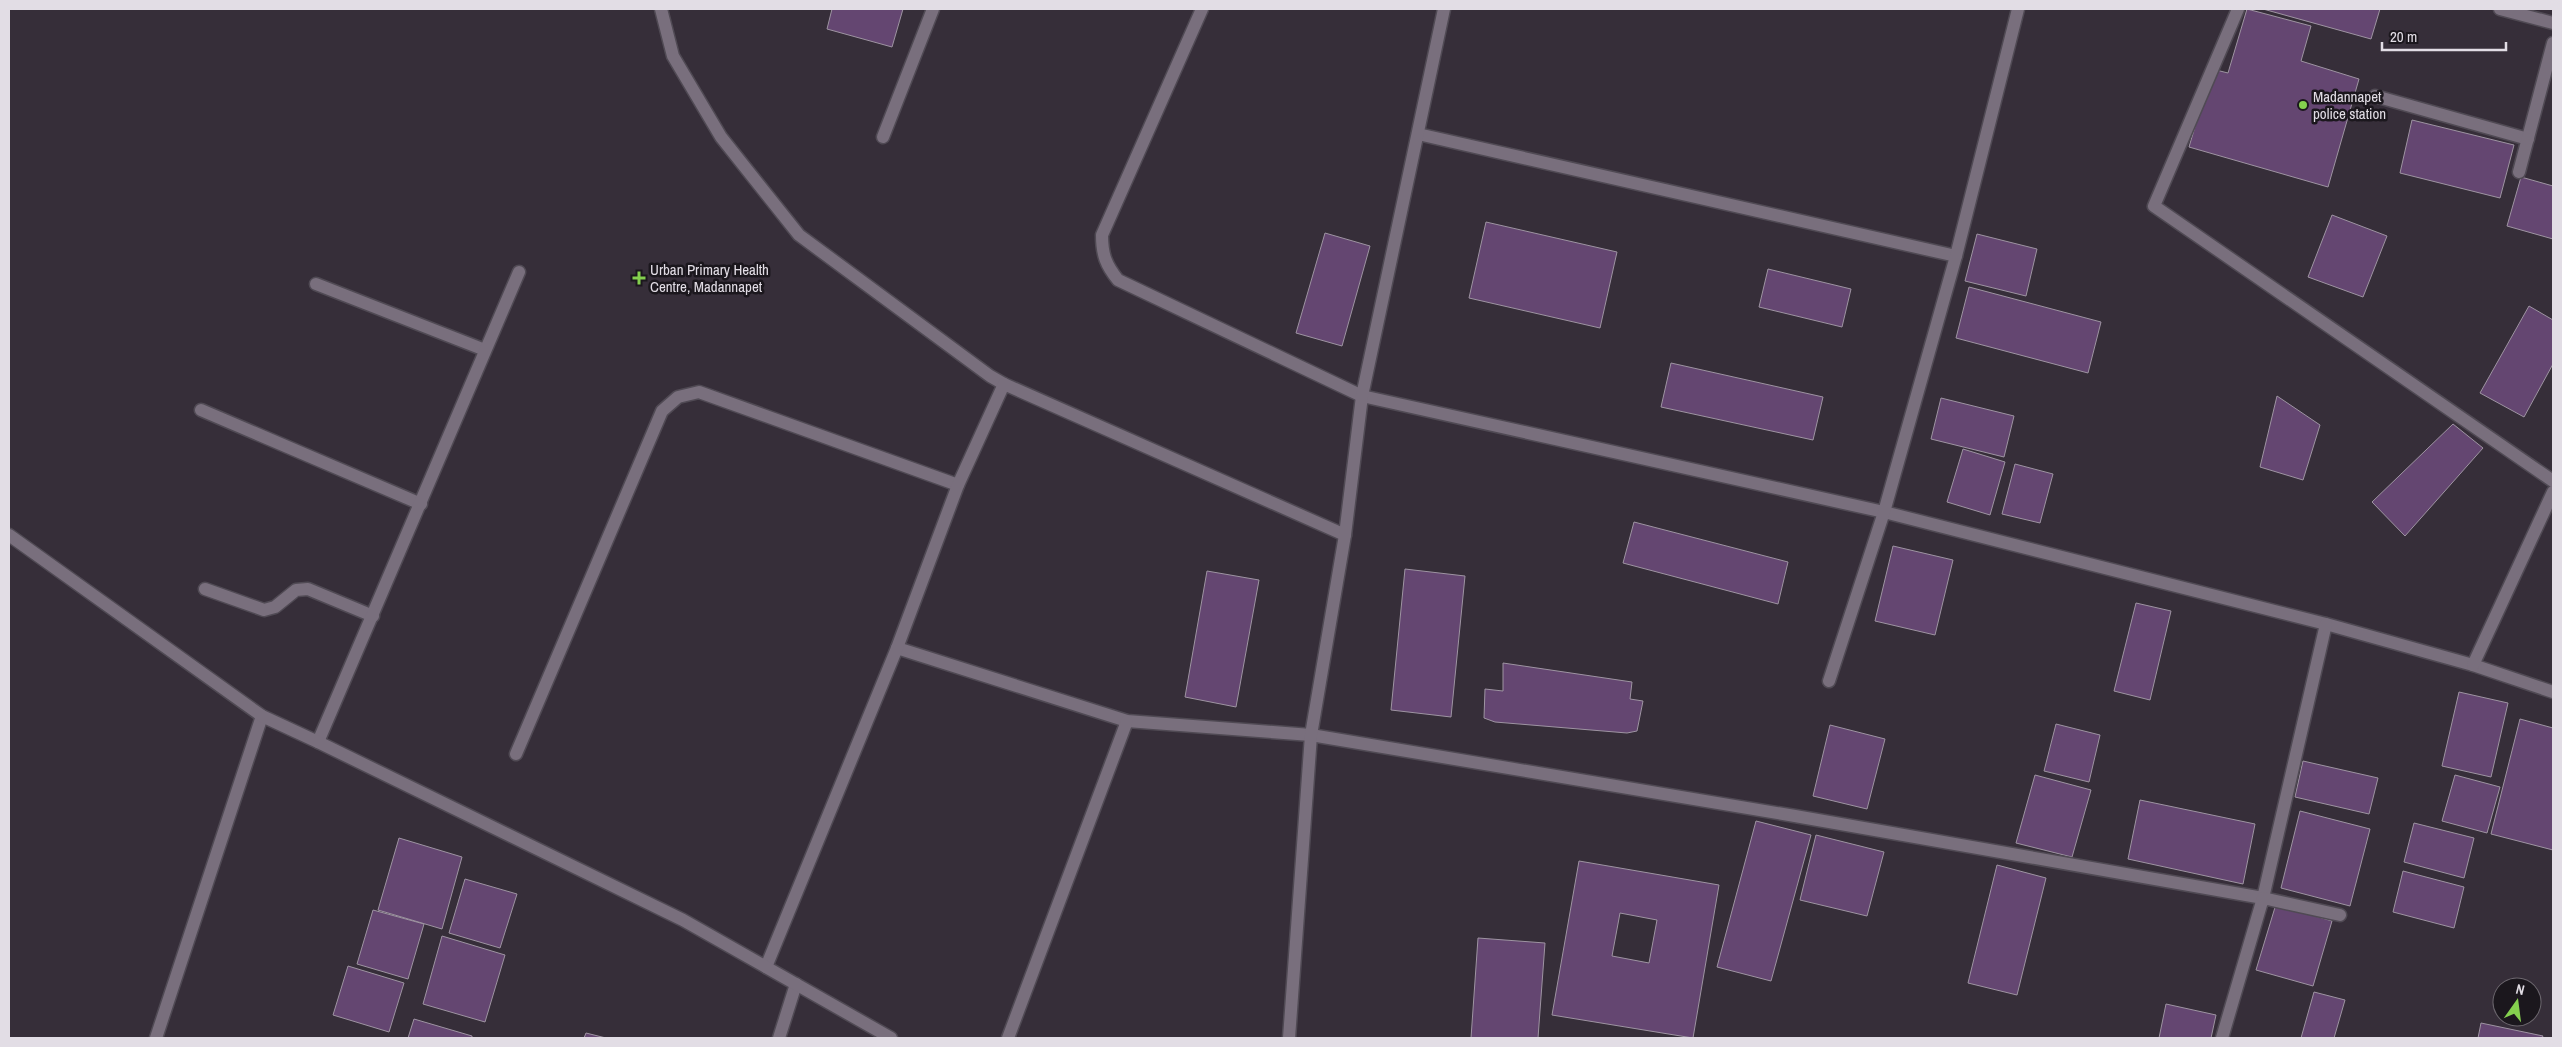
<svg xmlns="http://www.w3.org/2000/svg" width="2562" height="1047" viewBox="0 0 2562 1047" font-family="'Archivo Narrow',sans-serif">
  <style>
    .building { fill: #644671; stroke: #9e94a2; fill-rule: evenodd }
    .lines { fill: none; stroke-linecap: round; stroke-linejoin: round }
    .service-casing { stroke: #504a54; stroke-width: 15 }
    .minor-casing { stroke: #504a54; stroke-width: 15 }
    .tertiary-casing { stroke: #504a54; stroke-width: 15 }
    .service { stroke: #796f7d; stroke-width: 12 }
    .minor { stroke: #796f7d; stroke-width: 12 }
    .tertiary { stroke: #796f7d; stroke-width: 12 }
    .poi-dot { fill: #84d04e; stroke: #1b171d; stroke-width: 2 }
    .labels { text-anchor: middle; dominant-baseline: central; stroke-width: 5; stroke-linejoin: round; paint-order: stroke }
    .poi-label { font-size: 15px; fill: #e2dde5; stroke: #1b171d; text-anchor: start }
  </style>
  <rect width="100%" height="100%" fill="#362e39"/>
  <g class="building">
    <polygon points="832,9 903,9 892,47 827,29"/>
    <polygon points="2247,9 2311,26 2301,61 2359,79 2328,187 2189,147 2212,69 2228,73"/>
    <polygon points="2263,9 2380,9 2371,39"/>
    <polygon points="2412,120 2514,145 2500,198 2400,173"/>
    <polygon points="2521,177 2553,186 2553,239 2507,226"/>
    <polygon points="2332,215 2387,236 2363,297 2308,277"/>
    <polygon points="1486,222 1617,252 1600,328 1469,298"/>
    <polygon points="1325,233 1370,246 1342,346 1296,333"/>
    <polygon points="1977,234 2037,249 2026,296 1965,281"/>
    <polygon points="1768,269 1851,289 1842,327 1759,307"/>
    <polygon points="1969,287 2101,322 2088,373 1956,338"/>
    <polygon points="2529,306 2553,320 2553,364 2524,417 2480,393"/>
    <polygon points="1671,363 1823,397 1813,440 1661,407"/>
    <polygon points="2277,396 2320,425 2303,480 2260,467"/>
    <polygon points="1941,398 2014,416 2004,457 1931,439"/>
    <polygon points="2453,424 2483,448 2405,536 2372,502"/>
    <polygon points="1963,449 2005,462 1990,515 1947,502"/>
    <polygon points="2015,464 2053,474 2040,523 2002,514"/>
    <polygon points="1634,522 1788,562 1778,604 1623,563"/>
    <polygon points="1893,546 1953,560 1935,635 1875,621"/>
    <polygon points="1405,569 1465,576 1451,717 1391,710"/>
    <polygon points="1207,571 1259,580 1236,707 1185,697"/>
    <polygon points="2136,603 2171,611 2150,700 2114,691"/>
    <polygon points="1503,663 1632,682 1630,699 1643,701 1637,731 1627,733 1495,722 1484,718 1485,689 1503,691"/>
    <polygon points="2459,692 2508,703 2491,777 2442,766"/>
    <polygon points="2520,719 2553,728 2553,850 2491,834"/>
    <polygon points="2056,724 2100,735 2089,782 2044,771"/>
    <polygon points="1830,725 1885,739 1867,809 1813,796"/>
    <polygon points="2303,761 2378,778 2369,814 2295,797"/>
    <polygon points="2035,775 2091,790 2072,857 2016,843"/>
    <polygon points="2455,775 2500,787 2487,833 2442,821"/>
    <polygon points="2140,800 2255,824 2243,884 2128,859"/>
    <polygon points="2300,811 2370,829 2350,906 2281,888"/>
    <polygon points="1756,821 1811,835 1771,981 1717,967"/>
    <polygon points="2414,823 2474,838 2464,878 2404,862"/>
    <polygon points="1816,835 1884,852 1867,916 1800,900"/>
    <polygon points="399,838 462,857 442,929 378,910"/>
    <path d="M1579,861L1719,885L1693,1038L1552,1015ZM1620,913L1657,920L1649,963L1612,956Z"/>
    <polygon points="1997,865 2046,878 2017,995 1968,983"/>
    <polygon points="2403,871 2464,887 2454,928 2393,912"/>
    <polygon points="465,879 517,894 500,948 449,933"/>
    <polygon points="2276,904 2332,921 2313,986 2256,970"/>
    <polygon points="373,910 424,924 408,979 357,964"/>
    <polygon points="442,936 505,955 485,1022 423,1004"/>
    <polygon points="1478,938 1545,943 1538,1038 1471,1038"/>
    <polygon points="348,966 404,983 389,1032 333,1015"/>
    <polygon points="2314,992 2345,1000 2334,1038 2301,1038"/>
    <polygon points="2166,1004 2216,1015 2211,1038 2159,1038"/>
    <polygon points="414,1019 472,1036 472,1038 408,1038"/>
    <polygon points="2481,1023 2543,1036 2542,1038 2478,1038"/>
    <polygon points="586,1033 606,1038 584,1038"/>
  </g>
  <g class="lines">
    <g class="service-casing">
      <polyline id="service" points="661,9 673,56 721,137 799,235 990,376 1004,384"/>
    </g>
    <g class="minor-casing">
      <g id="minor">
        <path d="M1202,9L1102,235C1102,255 1106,265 1118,280L1362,396L1884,512L2326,624L2473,665L2553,692"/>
        <polyline points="2238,9 2154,206 2553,481"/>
        <polyline points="2500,9 2553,23"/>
        <polyline points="2375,96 2528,139"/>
        <polyline points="1418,134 1956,256"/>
        <polyline points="883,137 933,9"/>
        <polyline points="2519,172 2553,43"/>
        <polyline points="316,284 485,350"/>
        <polyline points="201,410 421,504"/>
        <polyline points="205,589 264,610 275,607 296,590 308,589 373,616"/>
        <polyline points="897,648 1127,721 1311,735 1795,816 2263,898 2326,624"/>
        <polyline points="2473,665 2553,492"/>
        <polyline points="1829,681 1884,512 1956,256 2018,9"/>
        <polyline points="318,742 519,272"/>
        <polyline points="516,754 662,411 678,397 699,392 958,485"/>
        <polyline points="766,967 897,648 958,485 1004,384 1345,535"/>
        <polyline points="156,1038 262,716"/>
        <polyline points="779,1038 796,984"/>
        <polyline points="1008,1038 1127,721"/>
        <polyline points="1289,1038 1311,735 1345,535 1362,396 1444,9"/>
        <polyline points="2222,1038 2263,898 2340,915"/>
      </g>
    </g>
    <g class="tertiary-casing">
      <polyline id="tertiary" points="9,535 262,716 318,742 683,920 891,1038"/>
    </g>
    <use href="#service" class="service"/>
    <use href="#minor" class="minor"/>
    <use href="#tertiary" class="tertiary"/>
  </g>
  <g class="poi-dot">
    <circle cx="2303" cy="105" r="5"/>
    <path d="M636.5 270.5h5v5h5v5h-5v5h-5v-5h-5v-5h5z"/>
  </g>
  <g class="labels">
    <g class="poi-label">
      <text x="2313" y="96">Madannapet<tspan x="2313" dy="17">police station</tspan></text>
      <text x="650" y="269">Urban Primary Health<tspan x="650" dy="17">Centre, Madannapet</tspan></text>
    </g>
  </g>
  <rect width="2562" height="1047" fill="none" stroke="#e2dde5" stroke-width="20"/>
  <g transform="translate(2517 1002) rotate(14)"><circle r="24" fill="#1b171d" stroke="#6b666d"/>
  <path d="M0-4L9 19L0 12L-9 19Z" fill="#84d04e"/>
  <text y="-8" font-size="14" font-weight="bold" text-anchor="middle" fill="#e2dde5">N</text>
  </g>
  <path d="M2382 42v8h124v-8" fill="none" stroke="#e2dde5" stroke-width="2.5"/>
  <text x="2390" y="42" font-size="15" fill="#e2dde5" stroke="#1b171d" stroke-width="4" paint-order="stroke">20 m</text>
</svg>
